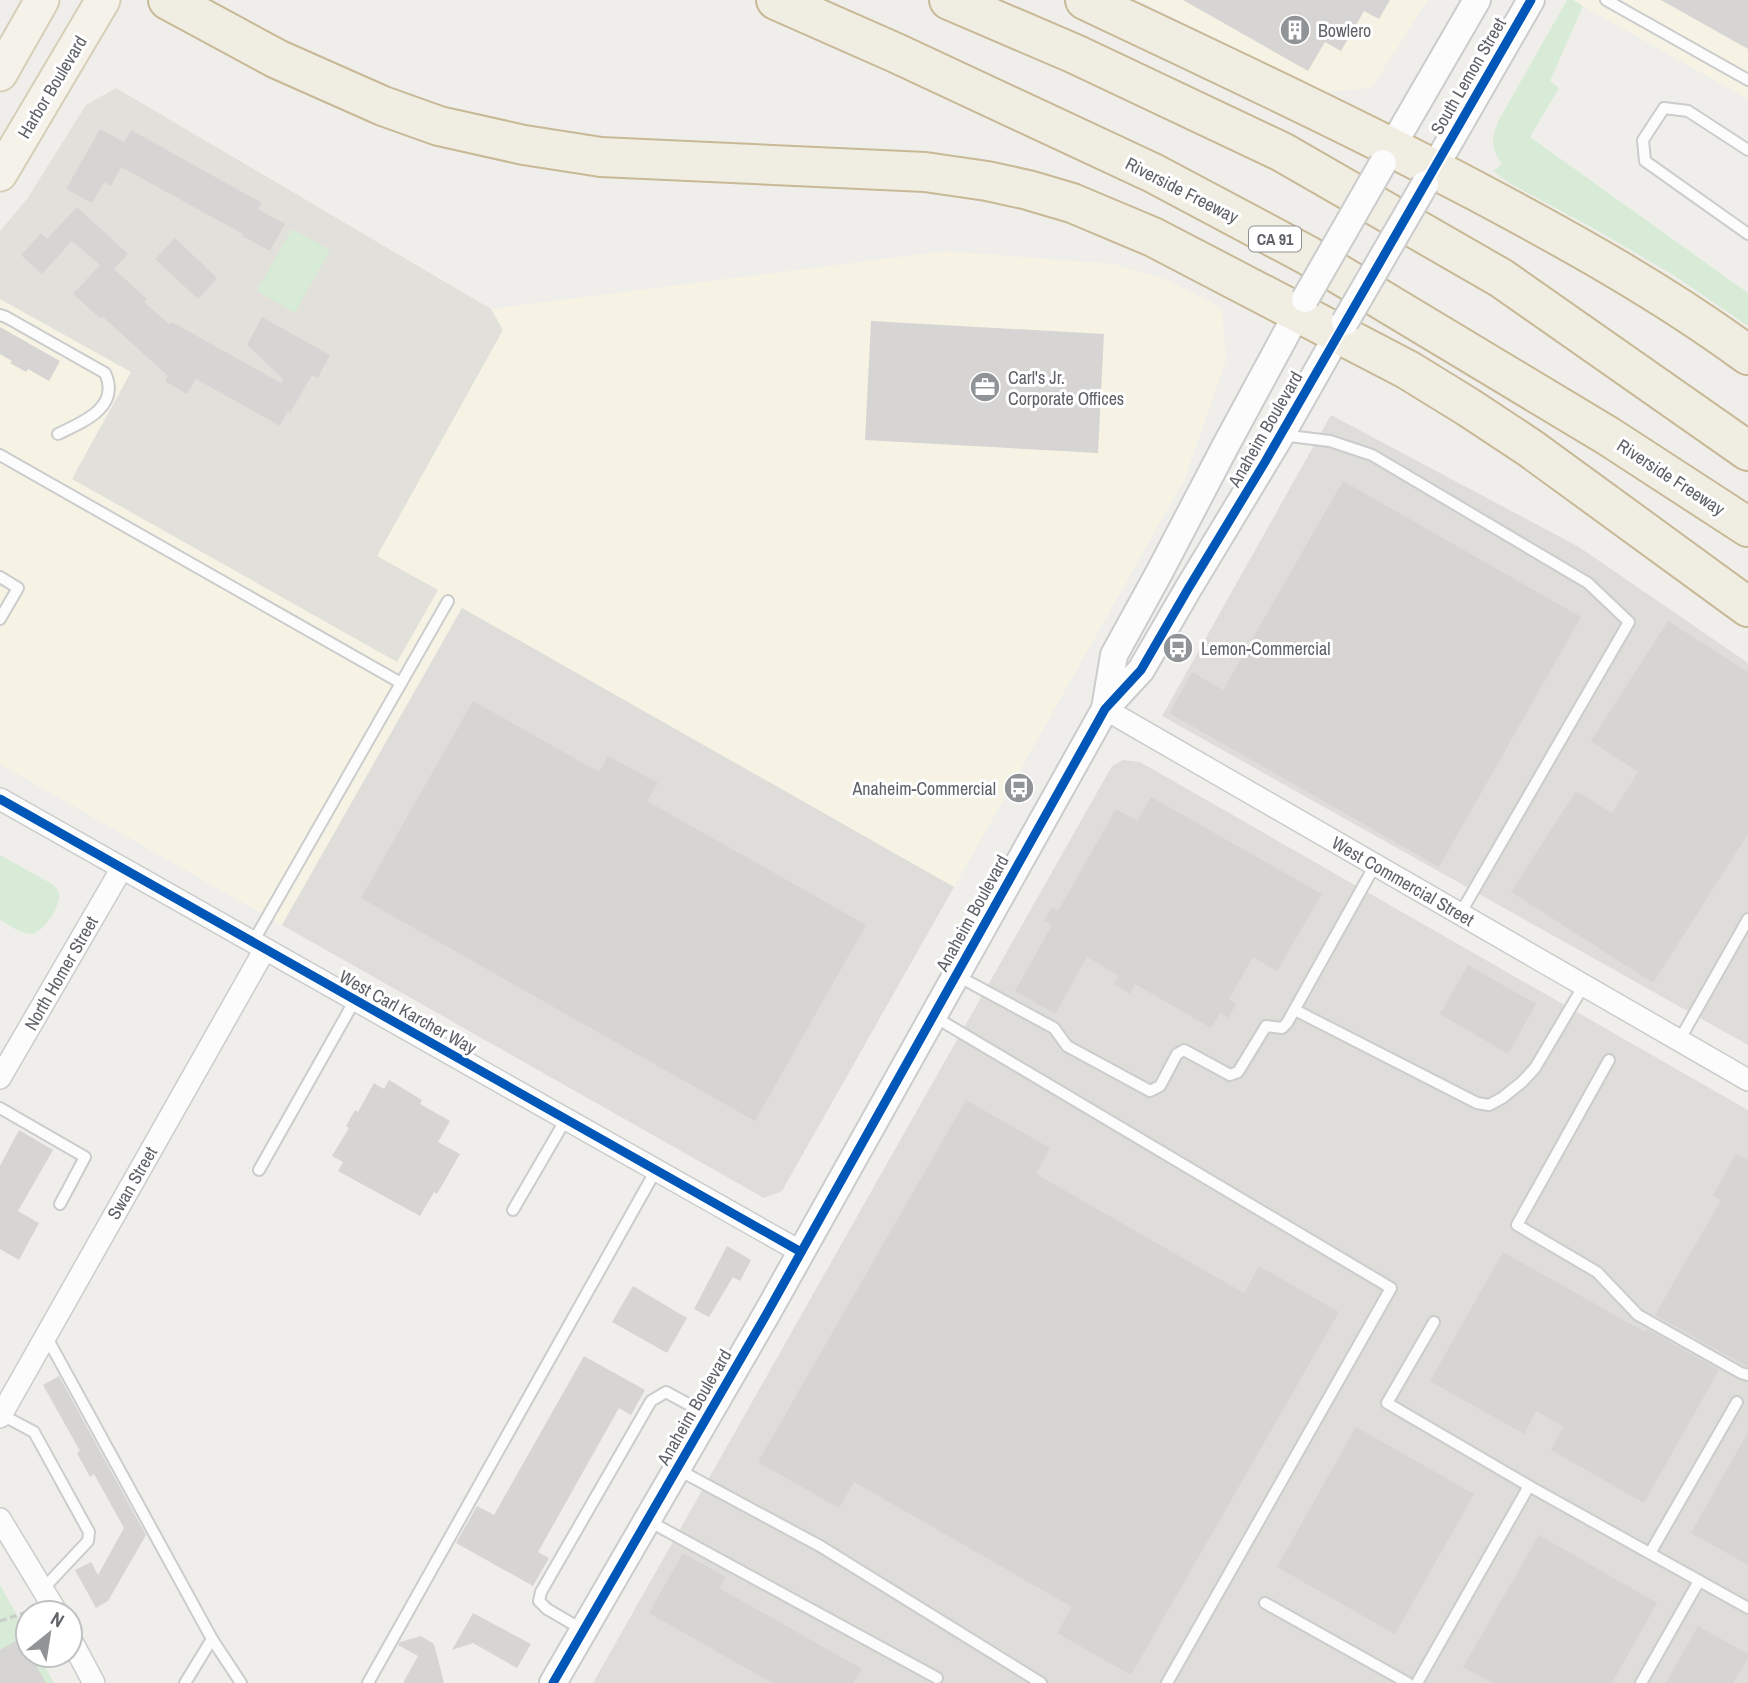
<svg xmlns="http://www.w3.org/2000/svg" width="1748" height="1683" viewBox="0 0 1748 1683" font-family="'Archivo Narrow',sans-serif">
  <style>
    .commercial { fill: #f7f3e4 }
    .industrial { fill: #dfddda }
    .education { fill: #e2e0da }
    .green { fill: #d8ebd6 }
    .building { fill: #d6d5d3 }
    .lines { fill: none; stroke-linecap: round; stroke-linejoin: round }
    .service-casing { stroke: #cbcccc; stroke-width: 14 }
    .minor-casing { stroke: #cbcccc; stroke-width: 24 }
    .tertiary-casing { stroke: #cbcccc; stroke-width: 30 }
    .primary-casing { stroke: #d7ceb8; stroke-width: 37 }
    .motorway-casing { stroke: #c8b996; stroke-width: 42 }
    .path { stroke: #cacfcc; stroke-width: 3.5; stroke-dasharray: 7 3.5; stroke-linecap: butt }
    .service { stroke: #fdfcfc; stroke-width: 10 }
    .minor { stroke: #fdfcfc; stroke-width: 21 }
    .tertiary { stroke: #fdfcfc; stroke-width: 26 }
    .primary { stroke: #f4f2e9; stroke-width: 33 }
    .motorway { stroke: #f0ede3; stroke-width: 38 }
    .tertiary-bridge-casing { stroke: #cbcccc; stroke-width: 30; stroke-linecap: butt }
    .tertiary-bridge { stroke: #fdfcfc; stroke-width: 26 }
    .cycleway-casing { stroke: #fff; stroke-width: 13 }
    .cycleway { stroke: #0057b8; stroke-width: 9 }
    .labels { text-anchor: middle; dominant-baseline: central; stroke-width: 6; stroke-linejoin: round; paint-order: stroke }
    .shield { fill: #fff; stroke: #8f9295; stroke-width: 2 }
    .shield-label { font-size: 16px; font-weight: bold; fill: #5f6368 }
    .poi-label { font-size: 18px; fill: #5f6368; stroke: #fff; text-anchor: start }
    .street-label { font-size: 18px; fill: #5f6368; stroke: #fff }
  </style>
  <rect width="100%" height="100%" fill="#efeeea"/>
  <g class="commercial">
    <polygon points="1139,0 1428,0 1371,88 1324,92"/>
    <polygon points="1573,0 1748,0 1748,99 1583,6"/>
    <polygon points="946,251 1114,264 1167,280 1222,308 1226,360 1185,478 954,887 462,608 282,925 0,764 0,299 131,372 75,472 438,591 377,557 503,330 491,309"/>
  </g>
  <g class="industrial">
    <polygon points="1331,415 1579,547 1748,663 1748,1045 1162,716"/>
    <polygon points="462,608 954,887 782,1191 764,1198 282,925"/>
    <polygon points="1123,760 1140,762 1748,1110 1748,1683 593,1683 1112,766"/>
  </g>
  <polygon class="education" points="116,88 491,309 503,330 377,556 438,590 397,662 72,479 131,372 0,299 0,231 27,199 86,105"/>
  <g class="green">
    <path d="M1567,0H1573L1583,6L1550,81L1559,88L1530,137L1748,293V326L1672,274L1591,227L1511,184L1493,171L1502,164C1489,146 1492,136 1500,118Z"/>
    <polygon points="292,229 330,250 295,313 257,291"/>
    <path d="M0,855L52,884C56,888 58,889 59,893C62,904 43,933 32,934C21,934 9,925 0,920Z"/>
    <polygon points="0,1585 28,1635 28,1655 39,1655 54,1683 0,1683"/>
  </g>
  <g class="building">
    <polygon points="1183,0 1390,0 1379,19 1364,11 1341,51 1325,42 1308,71"/>
    <polygon points="1661,0 1748,0 1748,49"/>
    <polygon points="100,129 124,142 131,130 262,203 258,209 285,224 270,251 242,236 243,234 121,167 111,186 104,182 92,203 66,189"/>
    <polygon points="77,207 128,254 114,269 147,299 144,302 170,325 172,322 281,383 283,379 247,345 262,317 330,355 318,378 312,375 290,413 288,411 280,426 196,379 187,394 165,381 168,376 103,317 101,319 73,294 100,265 72,241 42,274 21,255 41,233 47,239"/>
    <polygon points="175,238 217,278 198,299 155,259"/>
    <polygon points="871,321 1104,334 1098,453 865,440"/>
    <polygon points="0,327 60,361 49,381 28,369 26,372 10,363 12,361 0,354"/>
    <polygon points="1343,481 1581,617 1439,867 1169,713 1192,672 1223,690"/>
    <polygon points="1668,621 1748,672 1748,834 1653,983 1511,892 1576,791 1612,813 1638,772 1591,741"/>
    <polygon points="473,701 599,772 608,756 658,783 647,801 866,925 755,1121 361,898"/>
    <polygon points="1151,797 1322,894 1277,971 1253,957 1229,999 1236,1004 1228,1018 1220,1013 1211,1028 1135,984 1130,994 1114,984 1119,976 1087,957 1055,1014 1015,991 1052,925 1044,921 1052,907 1058,911 1116,809 1137,821"/>
    <polygon points="1468,965 1536,1004 1508,1054 1440,1014"/>
    <polygon points="389,1080 422,1100 420,1104 450,1121 438,1142 460,1154 437,1194 434,1192 420,1216 338,1171 343,1162 332,1156 349,1128 346,1126 355,1110 358,1112 374,1083 384,1089"/>
    <polygon points="966,1100 1050,1148 1036,1174 1244,1293 1259,1266 1339,1312 1131,1675 1057,1633 1072,1607 854,1482 839,1508 758,1462"/>
    <polygon points="19,1130 53,1150 18,1211 39,1223 19,1260 0,1249 0,1166"/>
    <polygon points="1736,1154 1748,1160 1748,1367 1655,1315 1721,1200 1713,1195"/>
    <polygon points="727,1246 751,1260 740,1281 733,1277 709,1317 694,1309"/>
    <polygon points="1503,1252 1645,1332 1647,1329 1719,1370 1644,1503 1551,1450 1563,1427 1536,1411 1524,1434 1430,1381"/>
    <polygon points="633,1286 687,1318 667,1353 612,1322"/>
    <polygon points="584,1356 645,1390 631,1415 619,1408 538,1552 549,1558 533,1586 456,1543 477,1506 494,1515"/>
    <polygon points="59,1376 146,1535 108,1601 96,1608 75,1570 91,1562 98,1575 124,1528 94,1474 90,1477 77,1453 80,1451 43,1385"/>
    <polygon points="1356,1427 1474,1494 1395,1634 1277,1567"/>
    <polygon points="1748,1432 1748,1565 1691,1533"/>
    <polygon points="1539,1535 1657,1603 1612,1683 1492,1683 1463,1667"/>
    <polygon points="683,1553 726,1577 719,1588 862,1669 853,1683 772,1683 649,1613"/>
    <polygon points="473,1613 531,1644 517,1668 473,1643 452,1650"/>
    <polygon points="1698,1626 1748,1654 1748,1658 1733,1683 1666,1683"/>
    <polygon points="421,1636 434,1644 444,1683 403,1683 418,1656 398,1645 400,1642"/>
    <polygon points="21,1638 28,1652 28,1655 30,1655 46,1683 0,1683 0,1650"/>
  </g>
  <g class="lines">
    <g class="service-casing">
      <g id="service">
        <polyline points="1606,0 1748,80"/>
        <polyline points="1748,150 1688,111 1664,108 1643,140 1645,161 1748,234"/>
        <path d="M0,315L6,317L105,373C121,407 83,422 58,434"/>
        <polyline points="1281,435 1330,441 1372,455 1588,583 1629,622 1460,914"/>
        <polyline points="0,455 401,683"/>
        <polyline points="0,577 18,588 0,619"/>
        <polyline points="253,942 448,601"/>
        <polyline points="956,975 1054,1028 1067,1046 1150,1091 1160,1086 1177,1054 1184,1050 1230,1075 1238,1072 1266,1026 1282,1028 1287,1023 1375,865"/>
        <polyline points="1295,1010 1477,1103 1489,1105 1502,1098 1522,1082 1535,1068 1584,985"/>
        <polyline points="933,1016 1391,1288 1167,1683"/>
        <polyline points="1680,1039 1748,919"/>
        <polyline points="1609,1060 1517,1225 1597,1272 1638,1315 1741,1373 1748,1375"/>
        <polyline points="0,1108 85,1157 60,1204"/>
        <polyline points="259,1170 355,1000"/>
        <polyline points="513,1210 566,1119"/>
        <polyline points="1434,1322 1387,1403 1529,1486"/>
        <polyline points="46,1336 212,1639 241,1683"/>
        <polyline points="2,1415 34,1432 89,1532 88,1541 43,1589"/>
        <polyline points="677,1469 820,1546 1041,1683"/>
        <polyline points="647,1520 937,1678"/>
        <polyline points="1650,1553 1737,1402"/>
        <polyline points="1265,1603 1408,1683"/>
        <polyline points="583,1630 547,1609 539,1601 541,1592 651,1401 666,1392 708,1415"/>
        <polyline points="185,1683 212,1639"/>
        <polyline points="368,1683 656,1170"/>
        <polyline points="1417,1683 1529,1486 1748,1608"/>
        <polyline points="1641,1683 1699,1581"/>
      </g>
    </g>
    <g class="minor-casing">
      <g id="minor">
        <polyline points="1105,709 1748,1080"/>
        <polyline points="0,799 801,1252"/>
        <polyline points="0,1078 122,868"/>
        <polyline points="0,1417 265,949"/>
        <polyline points="0,1519 57,1613"/>
        <polyline points="70,1638 94,1683"/>
      </g>
    </g>
    <g class="tertiary-casing">
      <g id="tertiary">
        <polyline points="1383,162 1477,0"/>
        <polyline points="1425,184 1531,0"/>
        <polyline points="1105,709 1114,655 1159,573 1226,445 1305,299"/>
        <polyline points="553,1683 766,1315 1105,709 1141,670 1188,589 1281,435 1345,322"/>
      </g>
    </g>
    <g class="primary-casing">
      <g id="primary">
        <polyline points="0,74 42,0"/>
        <polyline points="0,174 103,0"/>
      </g>
    </g>
    <g class="motorway-casing">
      <g id="motorway">
        <polyline points="168,0 277,59 383,106 439,126 524,145 601,157 925,172 987,181 1028,190 1072,203 1153,237 1408,370 1468,407 1530,448 1748,607"/>
        <polyline points="776,0 896,53 1153,173 1307,255 1608,436 1748,527"/>
        <polyline points="949,0 1075,54 1282,152 1501,278 1748,451"/>
        <path d="M1085,0C1216,62 1347,123 1476,191C1570,241 1662,292 1748,355"/>
      </g>
    </g>
    <polyline class="path" points="0,1621 33,1610"/>
    <use href="#service" class="service"/>
    <use href="#minor" class="minor"/>
    <use href="#tertiary" class="tertiary"/>
    <use href="#primary" class="primary"/>
    <use href="#motorway" class="motorway"/>
    <g class="tertiary-bridge-casing">
      <g id="tertiary-bridge">
        <polyline points="1305,299 1383,163"/>
        <polyline points="1345,322 1425,184"/>
      </g>
    </g>
    <use href="#tertiary-bridge" class="tertiary-bridge"/>
    <g class="cycleway-casing">
      <g id="cycleway">
        <polyline points="0,799 801,1252"/>
        <polyline points="553,1683 766,1315 1105,709 1141,670 1188,589 1265,462 1531,0"/>
      </g>
    </g>
    <use href="#cycleway" class="cycleway"/>
  </g>
  <defs>
    <g id="building-disc" transform="scale(1.575)"><circle r="9.5" fill="#919496" stroke="#fff"/><path d="M-4-6H4V6H1V3H-1V6H-4ZM-2.5-4.3h1.7v1.8h-1.7ZM.8-4.3h1.7v1.8H.8ZM-2.5-1h1.7V.8h-1.7ZM.8-1h1.7V.8H.8Z" fill="#fff"/></g>
    <g id="office-disc" transform="scale(1.575)"><circle r="9.5" fill="#919496" stroke="#fff"/><path d="M-6-3h4V-5.5h4V-3h4V5H-6ZM-1-4.5V-3h2v-1.5ZM-6 0V1H6V0Z" fill="#fff"/></g>
    <g id="bus-disc" transform="scale(1.575)"><circle r="9.5" fill="#919496" stroke="#fff"/><path d="M-5-6H5V4H4V6H2V4H-2V6H-4V4H-5ZM-3.5-4V0h7V-4ZM-3.5 1.2v1.5H-2V1.2ZM2 1.2v1.5H3.5V1.2Z" fill="#fff"/></g>
  </defs>
  <g fill-rule="evenodd">
    <use href="#building-disc" x="1295" y="30"/>
    <use href="#office-disc" x="985" y="387"/>
    <use href="#bus-disc" x="1178" y="648"/>
    <use href="#bus-disc" x="1019" y="788"/>
  </g>
  <g class="labels">
    <rect class="shield" x="1249" y="226.5" width="52" height="25" rx="5"/>
    <g class="shield-label">
      <text x="1275" y="239">CA 91</text>
    </g>
    <g class="poi-label">
      <text x="1318" y="30">Bowlero</text>
      <text x="1008" y="377">Carl's Jr.<tspan x="1008" dy="21">Corporate Offices</tspan></text>
      <text x="1201" y="648">Lemon-Commercial</text>
      <text x="996" y="788" text-anchor="end">Anaheim-Commercial</text>
    </g>
    <g class="street-label">
      <text transform="translate(1468 76) rotate(-60)">South Lemon Street</text>
      <text transform="translate(52 87) rotate(-59)">Harbor Boulevard</text>
      <text transform="translate(1182 190) rotate(27)">Riverside Freeway</text>
      <text transform="translate(1265 429) rotate(-60)">Anaheim Boulevard</text>
      <text transform="translate(1671 477) rotate(33)">Riverside Freeway</text>
      <text transform="translate(1403 881) rotate(30)">West Commercial Street</text>
      <text transform="translate(972 913) rotate(-61)">Anaheim Boulevard</text>
      <text transform="translate(61 973) rotate(-60)">North Homer Street</text>
      <text transform="translate(408 1012) rotate(29)">West Carl Karcher Way</text>
      <text transform="translate(132 1183) rotate(-60)">Swan Street</text>
      <text transform="translate(694 1407) rotate(-60)">Anaheim Boulevard</text>
    </g>
  </g>
  <g transform="translate(49 1634) rotate(30)"><circle r="33" fill="#ffffff" stroke="#bfc1c3" stroke-width="2"/>
  <path d="M0-5L12 26L0 18L-12 26Z" fill="#919496"/>
  <text y="-10" font-size="19" font-weight="bold" text-anchor="middle" fill="#5f6368">N</text>
  </g>
</svg>
